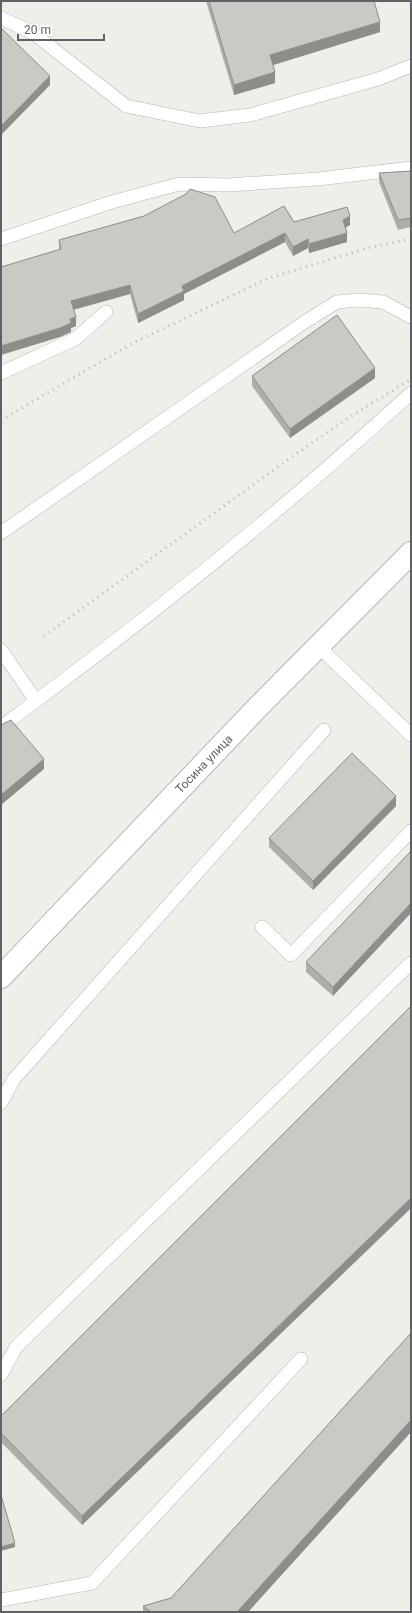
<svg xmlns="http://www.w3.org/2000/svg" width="412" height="1613" viewBox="0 0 412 1613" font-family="Roboto,sans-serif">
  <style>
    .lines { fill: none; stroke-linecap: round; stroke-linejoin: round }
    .service-casing { stroke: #b4b6ba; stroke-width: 14 }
    .minor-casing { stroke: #b4b6ba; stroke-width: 24 }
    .service { stroke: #fff; stroke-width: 13 }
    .minor { stroke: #fff; stroke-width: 22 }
    .rail { stroke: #b5b5b6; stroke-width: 3; stroke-dasharray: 1 5; stroke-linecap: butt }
    .wall { fill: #aeaea9 }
    .shaded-wall { fill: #8d8d89 }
    .building { fill: #cacac4; stroke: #8d8d89 }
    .labels { text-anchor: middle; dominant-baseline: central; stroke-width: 3; stroke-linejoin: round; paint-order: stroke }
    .street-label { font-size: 12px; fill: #5f6166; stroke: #fff }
  </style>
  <rect width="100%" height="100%" fill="#efeee8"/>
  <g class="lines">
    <g class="service-casing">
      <g id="service">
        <polyline points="1,18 33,33 126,106 200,121 250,115 378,79 411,66"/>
        <polyline points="1,239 112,202 179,184 228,185 318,179 411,168"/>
        <polyline points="1,373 75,339 106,312"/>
        <polyline points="1,533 306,321 337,302 359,300 383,302 411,317"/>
        <polyline points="318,646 411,735"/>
        <path d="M1,650L36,701C166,604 292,502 411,393"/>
        <polyline points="1,727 36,701"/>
        <polyline points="262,927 291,955 411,831"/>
        <polyline points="1,1103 14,1079 324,730"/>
        <polyline points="1,1375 16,1347 411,963"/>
        <polyline points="1,1600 92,1583 301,1359"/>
      </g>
    </g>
    <g class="minor-casing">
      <polyline id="minor" points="1,977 257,708 411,553"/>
    </g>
    <use href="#service" class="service"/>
    <use href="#minor" class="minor"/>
    <g class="rail">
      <polyline points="1,420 133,343 267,279 367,248 411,239"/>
      <polyline points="44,636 286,461 345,420 411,379"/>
    </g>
  </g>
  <g class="wall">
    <polygon points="206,1 374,1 380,32 273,65 275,83 234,95"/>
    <polygon points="411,171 411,227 398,230 379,182 379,173"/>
    <polygon points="294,222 350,225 346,227 347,242 309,253 308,248 293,256 285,242 184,294 184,300 138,323 130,294 74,310 76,326 71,328 71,332 60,337 59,240 234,233"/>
    <polygon points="252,376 375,378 290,438 252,386"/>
    <polygon points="396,806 313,890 269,847 269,838"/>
    <polygon points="411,851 333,996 306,972 306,962"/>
    <polygon points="411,1006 411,1208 82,1525 1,1442 1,1416"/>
    <polygon points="411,1333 411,1432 248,1612 143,1612 143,1606 171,1598"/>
  </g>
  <g class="shaded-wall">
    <polygon points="380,22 380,32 270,66 270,55"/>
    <polygon points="275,72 275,83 234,95 234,85"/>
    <polygon points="50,76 50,85 1,135 1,126"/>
    <polygon points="350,216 350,225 343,229 343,220"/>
    <polygon points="285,233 285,242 184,294 184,300 138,323 138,314 182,286"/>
    <polygon points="347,233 347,242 309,253 309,244"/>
    <polygon points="308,239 308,248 293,256 293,247"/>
    <polygon points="130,285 130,294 71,310 71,301"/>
    <polygon points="76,317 76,326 71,328 71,332 60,337 1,355 1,346"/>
    <polygon points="375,368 375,378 290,438 290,429"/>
    <polygon points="44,759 44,769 1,805 1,795"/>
    <polygon points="396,796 396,806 313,890 313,881"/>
    <polygon points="411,903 411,913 333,996 333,987"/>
    <polygon points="411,1198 411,1208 82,1525 82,1516"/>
    <polygon points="411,1420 411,1432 248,1612 237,1612"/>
    <polygon points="15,1543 15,1547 1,1551 1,1547"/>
  </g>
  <g class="building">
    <polygon points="209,1 374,1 380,22 270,55 275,72 234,85"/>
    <polygon points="1,28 50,76 1,126"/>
    <polygon points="411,171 411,218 398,220 379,173"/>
    <polygon points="190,189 215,197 234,233 284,206 294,222 347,207 350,216 343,220 347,233 309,244 308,239 293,247 285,233 182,286 184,291 138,314 130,285 71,301 76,317 70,319 71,323 60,328 1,346 1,267 61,249 59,240 144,216 186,194"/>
    <polygon points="337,315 375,368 290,429 252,376"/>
    <polygon points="11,720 44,759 1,795 1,725"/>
    <polygon points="352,753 396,796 313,881 269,838"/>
    <polygon points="411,851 411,903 333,987 306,962"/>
    <polygon points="411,1006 411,1198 82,1516 1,1433 1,1416"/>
    <polygon points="411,1333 411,1420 237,1612 151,1612 143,1606 171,1598"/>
    <polygon points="1,1495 15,1543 1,1547"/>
  </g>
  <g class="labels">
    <g class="street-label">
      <text transform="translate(204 764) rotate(-46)">Тосина улица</text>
    </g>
  </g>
  <rect width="412" height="1613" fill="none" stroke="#5f6166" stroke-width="4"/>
  <path d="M18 34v6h86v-6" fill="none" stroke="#5f6166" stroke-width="2"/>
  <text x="24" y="34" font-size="12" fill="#5f6166" stroke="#ffffff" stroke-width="3" paint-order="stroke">20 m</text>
</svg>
